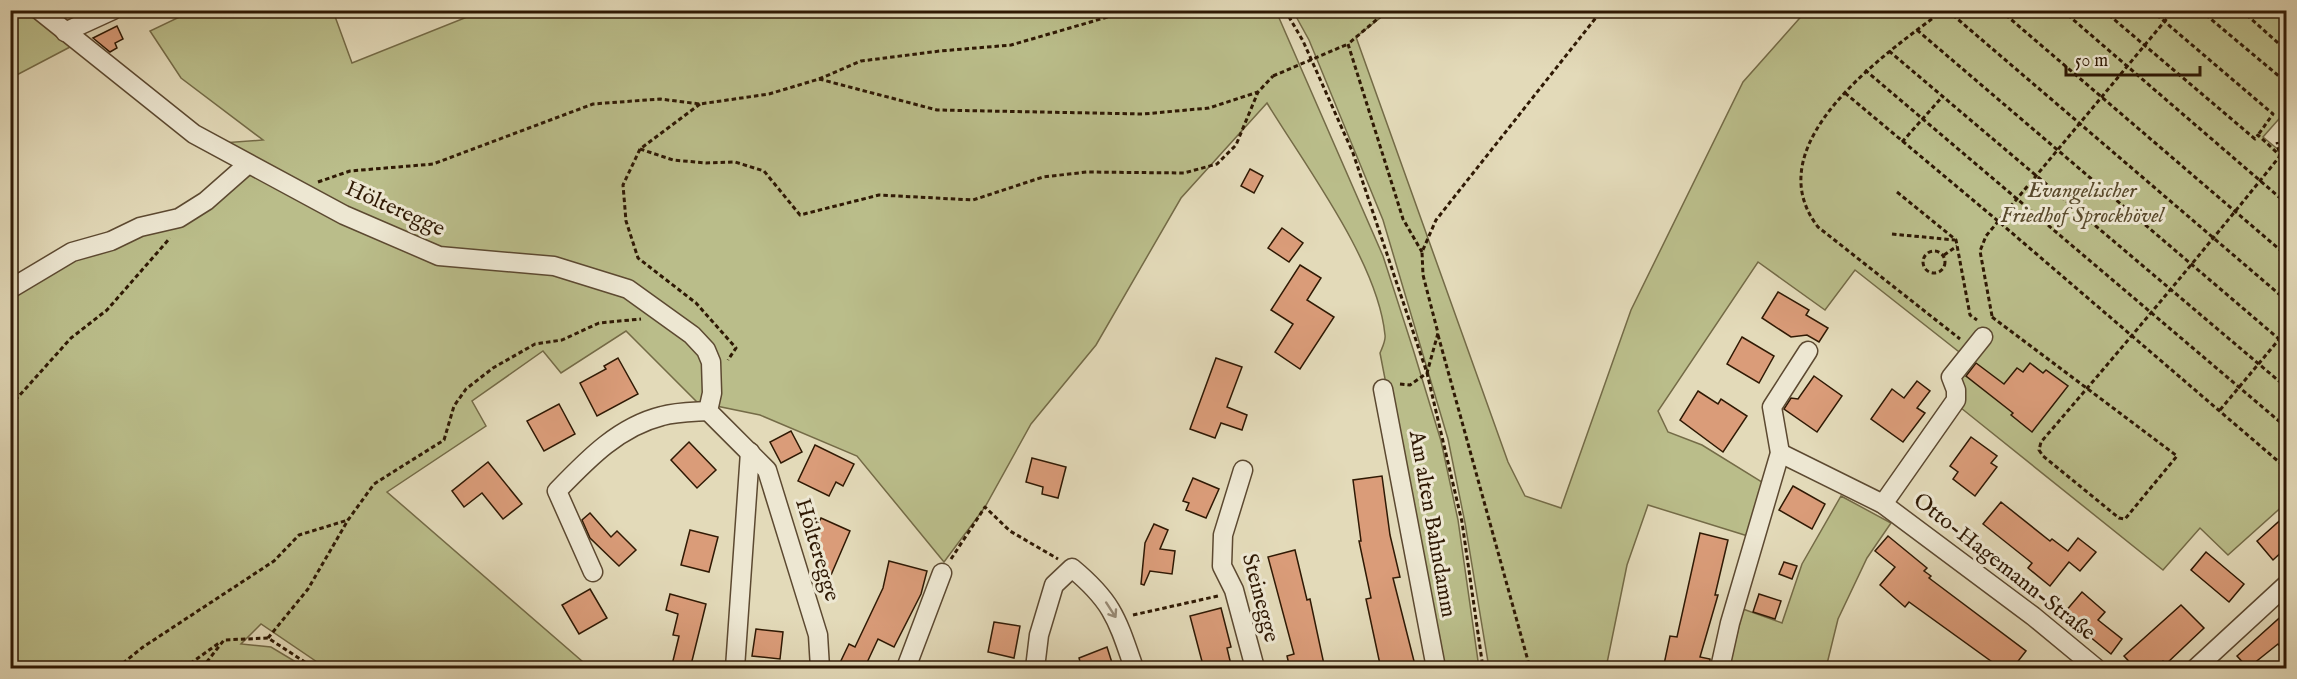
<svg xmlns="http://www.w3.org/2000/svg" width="2297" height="679" viewBox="0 0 2297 679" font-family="'IM FELL English',serif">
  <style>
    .green { fill: #babd8a; stroke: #746b47; stroke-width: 1.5 }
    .building { fill: #da9c79; stroke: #2f1904; stroke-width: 1.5 }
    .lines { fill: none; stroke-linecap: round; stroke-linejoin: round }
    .minor-casing { stroke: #5c4931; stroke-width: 21 }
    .path { stroke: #2f1904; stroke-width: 3; stroke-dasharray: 4.5 3; stroke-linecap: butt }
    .minor { stroke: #ede7d2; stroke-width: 18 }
    .path-bridge { stroke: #2f1904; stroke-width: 3; stroke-dasharray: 4.5 3; stroke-linecap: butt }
    .oneway { stroke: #988a75 }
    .labels { text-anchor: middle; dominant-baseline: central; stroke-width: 6; stroke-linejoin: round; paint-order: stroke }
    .park-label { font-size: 22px; font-style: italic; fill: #594a2c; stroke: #ede7d2 }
    .street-label { font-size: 22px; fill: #2f1904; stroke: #ede7d2 }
  </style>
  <rect width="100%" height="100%" fill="#e3dab9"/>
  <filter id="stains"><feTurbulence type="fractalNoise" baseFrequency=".00333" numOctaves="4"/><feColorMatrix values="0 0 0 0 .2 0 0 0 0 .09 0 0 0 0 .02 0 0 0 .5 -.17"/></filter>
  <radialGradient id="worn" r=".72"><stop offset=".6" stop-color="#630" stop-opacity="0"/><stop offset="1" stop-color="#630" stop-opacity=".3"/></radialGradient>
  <g class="green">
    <path d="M194,10L333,11L352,63L482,11H1276L1383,256L1413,349L1441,441L1458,520L1479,668H1441L1380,353C1382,348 1386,341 1385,335C1378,262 1306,167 1267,103L1181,198L1096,345L1031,424L985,507L944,562L857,456L760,415L697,402L626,331L561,373L543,351L472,401L486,426L387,492L590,668H326L261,624L241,644L271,647L306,668H11V296L48,272L253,172L221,143L263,140L181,78L150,31Z"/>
    <polygon points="11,11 25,11 70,47 11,78"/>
    <polygon points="1293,11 1389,11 1356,37 1508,462 1525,496 1561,508 1631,310 1743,82 1806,11 2286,11 2286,111 2263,137 2286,156 2286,503 2228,555 2200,528 2163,570 1961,408 1961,378 1968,359 1855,270 1825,310 1758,262 1658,411 1668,432 1702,445 1762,482 1751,537 1648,505 1627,565 1606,668 1489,668 1465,523 1448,439 1383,220 1309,40"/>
    <polygon points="1841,496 1891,523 1867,558 1838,619 1826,668 1729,668 1743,609 1782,623 1802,564"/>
  </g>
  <g class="building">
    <polygon points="117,26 123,39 115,43 117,48 110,52 93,38"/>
    <polygon points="1250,169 1263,176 1254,193 1241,186"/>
    <polygon points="1282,228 1303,243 1289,262 1268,248"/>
    <polygon points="1300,265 1321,278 1307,300 1334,317 1300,369 1275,352 1293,324 1271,310"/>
    <polygon points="1778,292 1809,310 1806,315 1828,328 1819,342 1807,335 1791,337 1762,318"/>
    <polygon points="1742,337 1774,356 1759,383 1727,364"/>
    <polygon points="618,358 638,394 597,416 580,383 606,369 604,366"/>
    <polygon points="1216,358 1242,367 1227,407 1247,415 1242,430 1221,423 1215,438 1190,429"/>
    <polygon points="1976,363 2004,384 2017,368 2023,372 2030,363 2043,373 2046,370 2068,386 2032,432 2011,415 2013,413 1966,376"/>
    <polygon points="1814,376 1842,396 1817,432 1784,409 1791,398 1798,399"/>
    <polygon points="1917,381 1930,391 1917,408 1925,413 1903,442 1871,419 1892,389 1904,398"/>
    <polygon points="1698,391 1718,404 1721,399 1747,416 1723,452 1680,420"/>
    <polygon points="559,404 575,434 544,451 527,421"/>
    <polygon points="791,431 802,452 781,463 770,442"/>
    <polygon points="1971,437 1997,456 1991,463 1997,467 1975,496 1953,479 1958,472 1950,466"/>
    <polygon points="689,442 716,470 697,488 671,460"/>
    <polygon points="815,445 854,464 843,486 836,482 829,496 798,481"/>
    <polygon points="1032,458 1066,467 1058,498 1042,494 1043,487 1026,482"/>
    <polygon points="488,462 522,504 503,519 482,493 464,507 452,491"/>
    <polygon points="1382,476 1390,535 1400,577 1393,578 1416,669 1381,669 1366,599 1371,598 1359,541 1361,541 1353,480"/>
    <polygon points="1193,478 1219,489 1206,518 1186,510 1189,503 1183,501"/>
    <polygon points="1793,486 1825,504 1812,529 1779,510"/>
    <polygon points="2001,502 2050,541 2052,539 2068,551 2078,538 2096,552 2080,571 2069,562 2050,586 2028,568 2032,563 1983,524"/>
    <polygon points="590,513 611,537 617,531 636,550 619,566 590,538 582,520"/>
    <polygon points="2286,515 2286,548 2273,560 2257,541"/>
    <polygon points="821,518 850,531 831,575 815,568 822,553 808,547"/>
    <polygon points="1154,524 1168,530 1160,549 1175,551 1172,574 1150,571 1144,585 1141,584 1145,543"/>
    <polygon points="690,530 718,537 709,572 681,565"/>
    <polygon points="1700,533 1728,540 1715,595 1718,595 1700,657 1710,659 1709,669 1663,669 1670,636 1677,637"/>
    <polygon points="1888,536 1927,568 1924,571 1931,576 1929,578 2026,651 2012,669 2002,669 1909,602 1905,607 1880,585 1895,567 1875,551"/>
    <polygon points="1295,550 1307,600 1310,599 1325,669 1290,669 1287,656 1294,654 1268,557"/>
    <polygon points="2206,552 2244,584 2229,602 2191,570"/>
    <polygon points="889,561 927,571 921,594 894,647 878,639 864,669 837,669 849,644 855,647 883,588"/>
    <polygon points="1784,562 1797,566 1792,579 1779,574"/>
    <polygon points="590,589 607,618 579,634 562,605"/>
    <polygon points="2082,592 2105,612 2098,620 2122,639 2111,654 2073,623 2075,621 2065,612"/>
    <polygon points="670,594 706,604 690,669 671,669 679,636 673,635 678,614 666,610"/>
    <polygon points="1759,594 1781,601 1775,619 1753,612"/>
    <polygon points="2181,605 2204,628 2166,664 2163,661 2156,669 2136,669 2124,656"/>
    <polygon points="1221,608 1231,647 1227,648 1232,669 1204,669 1190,616"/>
    <polygon points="2286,612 2286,654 2278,644 2248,668 2237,656"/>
    <polygon points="994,622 1020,626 1014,658 988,652"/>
    <polygon points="756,629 783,632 780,659 752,656"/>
    <polygon points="1107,647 1114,669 1082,669 1079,658"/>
  </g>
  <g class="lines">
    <g class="minor-casing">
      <g id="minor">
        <polyline points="39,10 194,134 344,215 439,256 554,266 628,289 692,335 706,350 711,362 712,393 708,411 767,470 818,635 820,668"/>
        <polyline points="65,32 113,10"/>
        <polyline points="10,289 72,252 111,241 140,227 179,218 206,201 248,164"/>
        <polyline points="1383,389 1436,668"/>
        <polyline points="1780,453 1883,504 2033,616 2096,668"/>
        <polyline points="1243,470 1223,535 1222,566 1234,590 1255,668"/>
        <polyline points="1883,504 1956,400 1956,390 1951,377 1983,337"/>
        <path d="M593,572L557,491C587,460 618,427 662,416C676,412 693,412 708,411"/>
        <polyline points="735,668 750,452"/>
        <polyline points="906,668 942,573"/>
        <path d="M1035,668L1039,635L1054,585L1072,568C1113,602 1117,619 1134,668"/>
        <polyline points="1720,668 1730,623 1780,453 1772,407 1808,351"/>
        <polyline points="2196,668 2286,585"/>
      </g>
    </g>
    <g class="path">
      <polyline points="1285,10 1303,41 1353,153 1427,373 1462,522 1483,668"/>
      <polyline points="1388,10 1348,44 1403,219 1422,252"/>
      <path d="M1944,10C1886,53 1754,144 1818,227L1960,339"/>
      <polyline points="1947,10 2286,300"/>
      <polyline points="2000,10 2286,255"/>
      <polyline points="2062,10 2286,203"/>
      <polyline points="2103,10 2255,139 2258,135 2286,161"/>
      <polyline points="2151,10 2273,114 2258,135"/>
      <polyline points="2200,10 2286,82"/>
      <polyline points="2241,10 2286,50"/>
      <polyline points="1917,30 2286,345"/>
      <polyline points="1889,51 2286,387"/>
      <polyline points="1865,70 2286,427"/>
      <polyline points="819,79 861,61 940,51 1011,45 1132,10"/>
      <polyline points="1845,93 1998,221 2286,468"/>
      <polyline points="700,104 640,149 623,185 626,221 638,258 696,303 736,348 728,360"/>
      <polyline points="1902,142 1943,96"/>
      <polyline points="640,149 673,160 706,163 735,162 764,171 800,215 879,195 973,200 1043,177 1087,172 1184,173 1217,164 1236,145 1258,92"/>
      <polyline points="318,182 350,171 433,164 593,104 660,99 700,104 769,94 819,79 937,110 1143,114 1209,108 1258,92 1273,76"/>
      <polyline points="1897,192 1956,240 1970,315 1977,320"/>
      <polyline points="1892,234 1955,240"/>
      <circle cx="1934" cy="262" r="11"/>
      <polyline points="1944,255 1957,246"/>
      <polyline points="1992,316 1980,251 1986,236 2174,10"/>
      <path d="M1992,317L2177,456L2125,519L2119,518L2043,456L2039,450L2041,442C2122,348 2202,253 2280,156L2277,142"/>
      <polyline points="1438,335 1530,668"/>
      <polyline points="1400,384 1410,385 1427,373 1438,333 1423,275 1422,252 1436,220 1602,10"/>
      <polyline points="10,406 71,338 107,310 170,238"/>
      <polyline points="2220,410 2286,331"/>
      <polyline points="951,559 985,507 1010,531 1058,559"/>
      <polyline points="1133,615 1218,596"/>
      <polyline points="268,638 308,589 348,520 374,484 444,440 454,406 466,389 493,368 535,344 562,340 599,323 641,319"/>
      <polyline points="117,668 143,647 274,561 299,535 348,520"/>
      <polyline points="184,668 219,643"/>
      <polyline points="202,668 224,640 268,638 314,668"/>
    </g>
    <use href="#minor" class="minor"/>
    <polyline class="path-bridge" points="1273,76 1348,44"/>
  </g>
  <defs><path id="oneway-shaft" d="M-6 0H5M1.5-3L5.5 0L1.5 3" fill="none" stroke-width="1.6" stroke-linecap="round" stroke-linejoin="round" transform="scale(1.5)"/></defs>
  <use class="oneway" href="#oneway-shaft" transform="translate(1111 610) rotate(57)"/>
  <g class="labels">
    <g class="park-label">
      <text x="2082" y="191">Evangelischer<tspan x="2082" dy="25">Friedhof Sprockhövel</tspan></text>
    </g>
    <g class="street-label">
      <text transform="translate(395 209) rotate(24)">Hölteregge</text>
      <text transform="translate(1432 524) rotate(80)">Am alten Bahndamm</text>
      <text transform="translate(817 550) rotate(73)">Hölteregge</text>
      <text transform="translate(2004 567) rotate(38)">Otto-Hagemann-Straße</text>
      <text transform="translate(1260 598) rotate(75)">Steinegge</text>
    </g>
  </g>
  <rect width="2297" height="679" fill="none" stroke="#e3dab9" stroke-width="36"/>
  <rect x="12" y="12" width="2273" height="655" fill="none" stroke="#2f1904" stroke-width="3"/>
  <rect x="18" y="18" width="2261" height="643" fill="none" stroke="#2f1904" stroke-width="1.5"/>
  <path d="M2066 66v9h134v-9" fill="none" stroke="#2f1904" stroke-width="3"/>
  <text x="2075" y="66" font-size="18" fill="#2f1904" stroke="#ede7d2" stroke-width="4.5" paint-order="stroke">50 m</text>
  <rect width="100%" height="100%" filter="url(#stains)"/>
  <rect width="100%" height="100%" fill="url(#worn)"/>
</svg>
